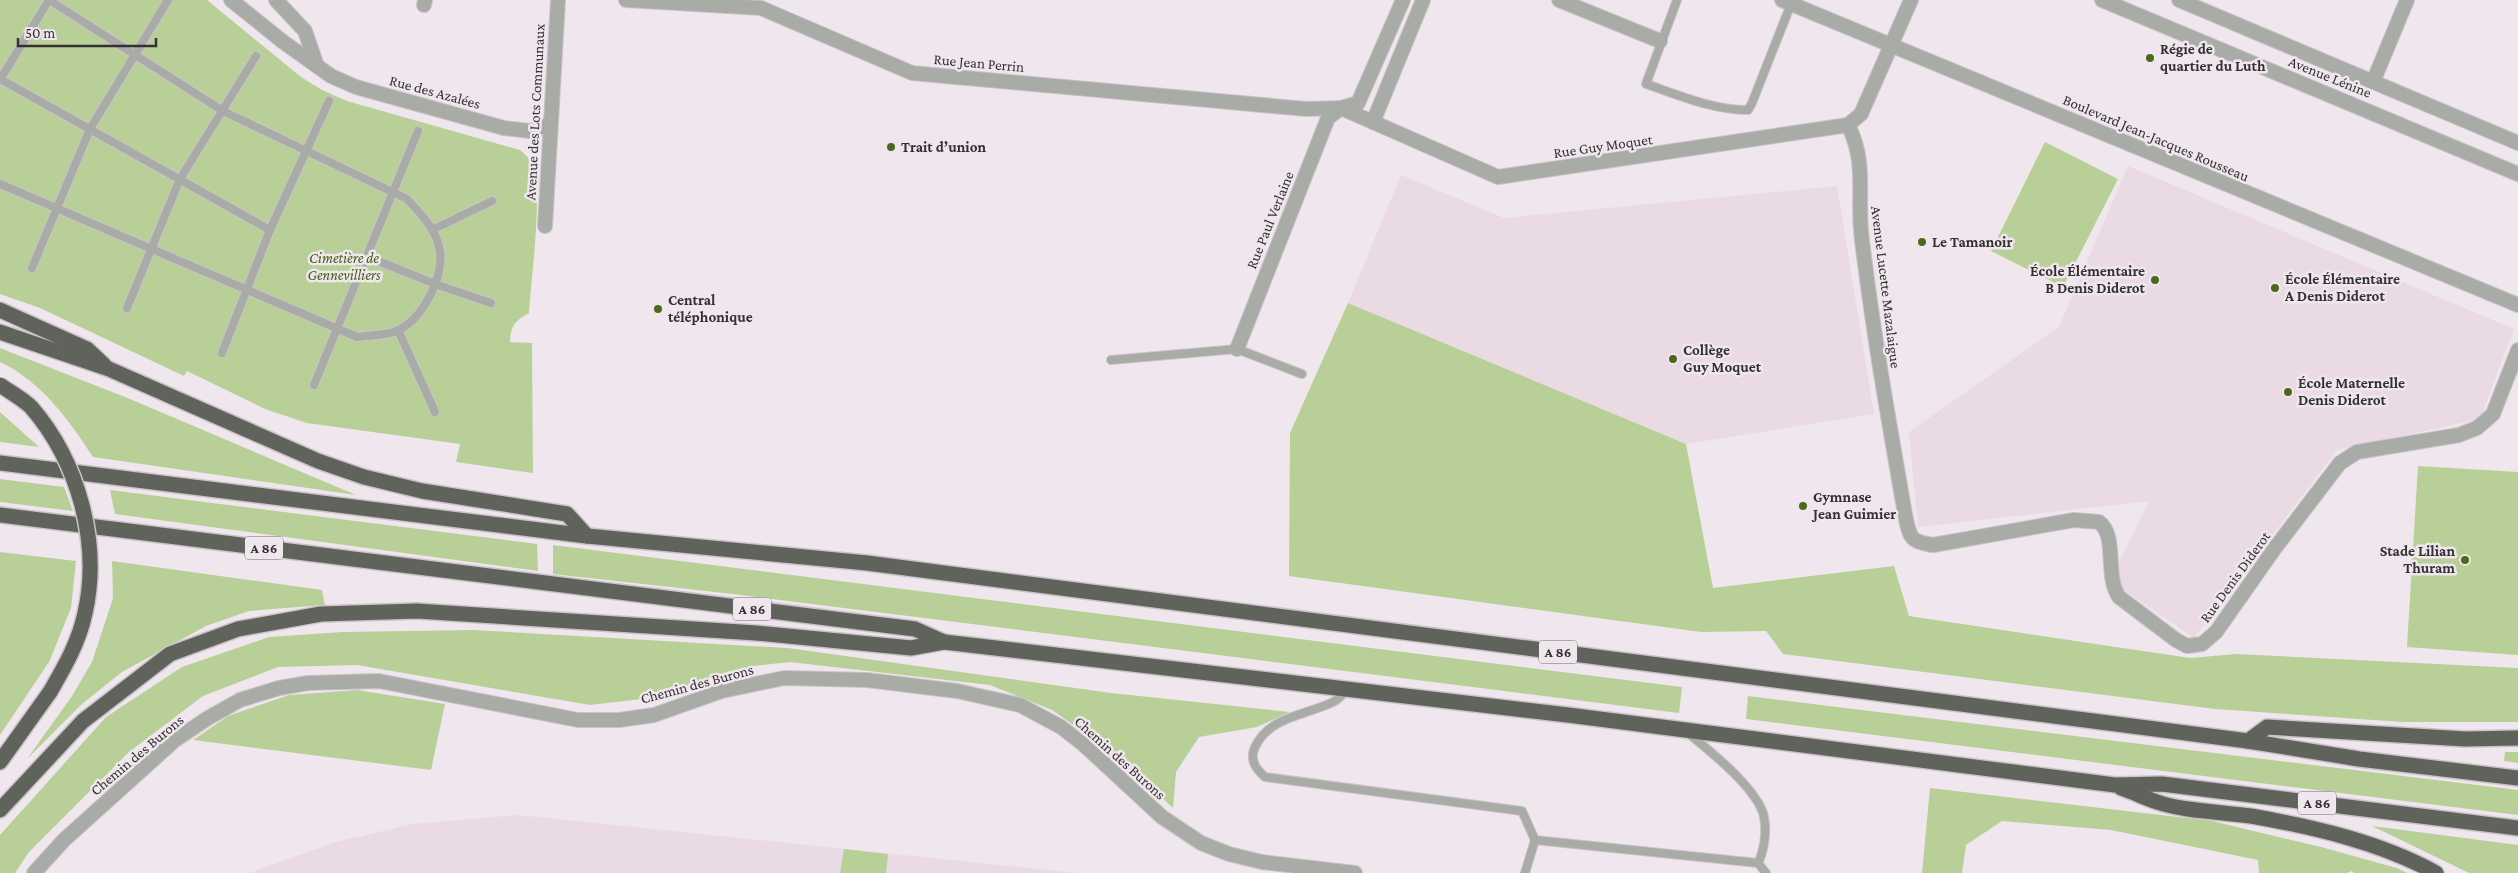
<svg xmlns="http://www.w3.org/2000/svg" width="2518" height="873" viewBox="0 0 2518 873" font-family="'Crimson Pro',serif">
  <style>
    .built { fill: #e9dae4 }
    .green { fill: #b8d098 }
    .lines { fill: none; stroke-linecap: round; stroke-linejoin: round }
    .service-casing { stroke: #cac3c8; stroke-width: 10 }
    .minor-casing { stroke: #cac3c8; stroke-width: 16 }
    .motorway-casing { stroke: #cac3c8; stroke-width: 18 }
    .service { stroke: #a9aba7; stroke-width: 8 }
    .minor { stroke: #a9aba7; stroke-width: 14 }
    .motorway { stroke: #60635c; stroke-width: 15 }
    .motorway-bridge-casing { stroke: #cac3c8; stroke-width: 18; stroke-linecap: butt }
    .motorway-bridge { stroke: #60635c; stroke-width: 15 }
    .poi-dot { fill: #4d681a; stroke: #efe7ed; stroke-width: 2 }
    .labels { text-anchor: middle; dominant-baseline: central; stroke-width: 5; stroke-linejoin: round; paint-order: stroke }
    .shield { fill: #efe7ed; stroke: #6c686b; stroke-width: 1 }
    .shield-label { font-size: 14px; font-weight: bold; fill: #343133 }
    .poi-label { font-size: 15px; font-weight: bold; fill: #343133; stroke: #efe7ed; text-anchor: start }
    .street-label { font-size: 15px; fill: #343133; stroke: #efe7ed }
    .park-label { font-size: 15px; font-style: italic; fill: #466013; stroke: #efe7ed }
  </style>
  <rect width="100%" height="100%" fill="#efe7ed"/>
  <g class="built">
    <polygon points="2128,166 2514,329 2480,419 2337,450 2194,638 2121,588 2118,564 2149,501 1918,527 1909,432 2059,327"/>
    <polygon points="1401,175 1504,218 1837,186 1874,414 1686,444 1348,303"/>
    <polygon points="518,815 1077,873 249,873 336,842 413,824"/>
  </g>
  <g class="green">
    <path d="M0,0H207L301,77L322,90L347,101L520,150C525,154 530,159 533,165C543,193 531,279 529,313C515,321 511,325 510,342L532,343L533,473L456,462L460,444L307,423L265,409L187,371L184,376L40,308L0,294Z"/>
    <polygon points="2045,142 2118,179 2063,287 1991,251"/>
    <polygon points="1348,303 1686,444 1713,588 1894,566 1909,616 2190,658 2236,654 2518,668 2518,722 2402,722 2215,709 1783,654 1766,631 1701,632 1289,576 1290,433"/>
    <path d="M0,348L130,399L356,495L93,457C69,420 41,381 0,362Z"/>
    <polygon points="0,412 39,447 0,442"/>
    <polygon points="2418,466 2518,472 2518,655 2407,647"/>
    <polygon points="0,479 64,487 73,511 0,502"/>
    <polygon points="110,490 537,544 538,571 115,514"/>
    <polygon points="553,545 1682,687 1679,713 733,594 553,574"/>
    <polygon points="0,552 76,561 71,608 49,662 0,735"/>
    <polygon points="112,561 322,590 325,605 249,611 206,626 122,672 82,704 27,759 72,696 92,662 113,598"/>
    <polygon points="473,630 788,648 1111,693 1290,712 1257,727 1199,737 1176,772 1173,808 1116,755 1052,710 990,685 790,662 753,666 642,699 590,705 357,665 278,667 203,696 129,752 29,852 15,873 0,873 0,835 106,717 182,667 269,637 342,632"/>
    <polygon points="357,690 445,704 431,770 193,740 228,716 289,695"/>
    <polygon points="1748,696 2518,790 2518,815 1746,719"/>
    <polygon points="2505,752 2518,752 2518,763 2504,761"/>
    <polygon points="1930,788 2212,821 2321,847 2397,868 2407,873 2354,873 2352,871 2347,873 2259,873 2258,860 2111,830 2002,821 1966,845 1962,873 1922,873"/>
    <polygon points="2372,826 2518,845 2518,873 2469,873"/>
    <polygon points="844,849 888,854 886,873 840,873"/>
  </g>
  <g class="lines">
    <g class="service-casing">
      <g id="service">
        <path d="M1677,0L1646,84C1678,95 1713,110 1748,110L1752,103L1791,4"/>
        <polyline points="0,79 270,230 222,353"/>
        <polyline points="0,80 49,0"/>
        <path d="M0,184L357,337C369,335 388,336 399,330C424,317 446,274 439,246C434,227 420,213 407,199L223,111L49,0"/>
        <polyline points="270,230 329,101"/>
        <polyline points="432,230 492,201"/>
        <polyline points="366,256 435,284 491,303"/>
        <polyline points="32,268 90,129 168,0"/>
        <polyline points="127,308 180,179 256,56"/>
        <polyline points="398,330 435,412"/>
        <polyline points="1111,360 1237,349 1302,374"/>
        <polyline points="314,385 418,131"/>
        <path d="M1347,690C1343,694 1338,700 1333,702C1304,716 1270,716 1255,747C1249,760 1256,769 1265,777L1522,811L1535,840"/>
        <path d="M1689,734C1710,751 1759,790 1764,817C1767,832 1764,851 1758,863"/>
        <polyline points="1525,873 1535,840 1758,863 1766,873"/>
      </g>
    </g>
    <g class="minor-casing">
      <g id="minor">
        <polyline points="231,0 282,41 331,76 356,87 504,128 530,131 550,124"/>
        <polyline points="276,0 305,31 317,66"/>
        <polyline points="626,0 761,8 912,73 1306,109 1341,108 1498,177 1848,125"/>
        <polyline points="1559,0 1660,41"/>
        <polyline points="1782,0 2518,305"/>
        <path d="M1911,0L1861,114L1848,125C1868,164 1856,198 1862,240C1873,332 1889,423 1905,514C1910,538 1909,541 1933,545L2074,520L2099,522C2118,536 2104,575 2119,597L2176,640L2187,646L2202,644L2216,632L2275,548L2340,463L2357,452L2459,435L2477,428L2493,414L2518,350"/>
        <polyline points="2102,0 2518,174"/>
        <polyline points="2179,0 2518,143"/>
        <polyline points="424,5 425,0"/>
        <polyline points="2373,82 2407,0"/>
        <polyline points="1373,122 1423,0"/>
        <polyline points="545,226 558,0"/>
        <polyline points="1237,349 1328,118 1341,108 1358,103 1403,0"/>
        <polyline points="34,873 64,840 175,740 208,718 240,700 279,688 308,683 379,681 578,720 619,720 654,715 722,691 784,678 867,680 957,691 1020,705 1061,727 1083,744 1162,817 1201,843 1229,854 1262,862 1355,873"/>
      </g>
    </g>
    <g class="motorway-casing">
      <g id="motorway">
        <polyline points="0,310 87,349 104,365"/>
        <polyline points="0,332 109,369 318,461 364,477 422,491 567,514 587,536"/>
        <polyline points="0,463 587,536 867,563 2248,741 2359,759 2518,778"/>
        <polyline points="0,515 915,629 944,642"/>
        <polyline points="2248,741 2267,727 2465,739 2518,738"/>
        <polyline points="0,762 50,692"/>
        <path d="M2121,788C2133,792 2145,798 2157,802C2183,811 2222,812 2251,816C2313,827 2380,842 2436,873"/>
        <polyline points="0,810 83,721 170,654 238,629 321,614 417,611 756,633 911,648 944,642 1568,715 2115,785 2162,784 2518,828"/>
      </g>
    </g>
    <use href="#service" class="service"/>
    <use href="#minor" class="minor"/>
    <use href="#motorway" class="motorway"/>
    <g class="motorway-bridge-casing">
      <path id="motorway-bridge" d="M0,385C10,392 23,399 31,407C78,461 101,543 85,613C79,642 65,666 50,692"/>
    </g>
    <use href="#motorway-bridge" class="motorway-bridge"/>
  </g>
  <g class="poi-dot">
    <circle cx="2150" cy="58" r="5"/>
    <circle cx="891" cy="147" r="5"/>
    <circle cx="1922" cy="242" r="5"/>
    <circle cx="2155" cy="280" r="5"/>
    <circle cx="2275" cy="288" r="5"/>
    <circle cx="658" cy="309" r="5"/>
    <circle cx="1673" cy="359" r="5"/>
    <circle cx="2288" cy="392" r="5"/>
    <circle cx="1803" cy="506" r="5"/>
    <circle cx="2465" cy="560" r="5"/>
  </g>
  <g class="labels">
    <g class="shield">
      <rect x="245" y="536.5" width="38" height="23" rx="4"/>
      <rect x="733" y="597.5" width="38" height="23" rx="4"/>
      <rect x="1539" y="640.5" width="38" height="23" rx="4"/>
      <rect x="2298" y="791.5" width="38" height="23" rx="4"/>
    </g>
    <g class="shield-label">
      <text x="264" y="548">A 86</text>
      <text x="752" y="609">A 86</text>
      <text x="1558" y="652">A 86</text>
      <text x="2317" y="803">A 86</text>
    </g>
    <g class="poi-label">
      <text x="2160" y="49">Régie de<tspan x="2160" dy="17">quartier du Luth</tspan></text>
      <text x="901" y="147">Trait d’union</text>
      <text x="1932" y="242">Le Tamanoir</text>
      <text x="2145" y="271" text-anchor="end">École Élémentaire<tspan x="2145" dy="17">B Denis Diderot</tspan></text>
      <text x="2285" y="279">École Élémentaire<tspan x="2285" dy="17">A Denis Diderot</tspan></text>
      <text x="668" y="300">Central<tspan x="668" dy="17">téléphonique</tspan></text>
      <text x="1683" y="350">Collège<tspan x="1683" dy="17">Guy Moquet</tspan></text>
      <text x="2298" y="383">École Maternelle<tspan x="2298" dy="17">Denis Diderot</tspan></text>
      <text x="1813" y="497">Gymnase<tspan x="1813" dy="17">Jean Guimier</tspan></text>
      <text x="2455" y="551" text-anchor="end">Stade Lilian<tspan x="2455" dy="17">Thuram</tspan></text>
    </g>
    <g class="street-label">
      <text transform="translate(979 63) rotate(5)">Rue Jean Perrin</text>
      <text transform="translate(2330 77) rotate(22)">Avenue Lénine</text>
      <text transform="translate(435 92) rotate(15)">Rue des Azalées</text>
      <text transform="translate(535 112) rotate(-87)">Avenue des Lots Communaux</text>
      <text transform="translate(2156 138) rotate(23)">Boulevard Jean-Jacques Rousseau</text>
      <text transform="translate(1603 146) rotate(-8)">Rue Guy Moquet</text>
      <text transform="translate(1270 220) rotate(-68)">Rue Paul Verlaine</text>
      <text transform="translate(1886 287) rotate(83)">Avenue Lucette Mazalaigue</text>
      <text transform="translate(2235 577) rotate(-54)">Rue Denis Diderot</text>
      <text transform="translate(697 684) rotate(-15)">Chemin des Burons</text>
      <text transform="translate(137 755) rotate(-40)">Chemin des Burons</text>
      <text transform="translate(1120 758) rotate(42)">Chemin des Burons</text>
    </g>
    <g class="park-label">
      <text x="344" y="258">Cimetière de<tspan x="344" dy="17">Gennevilliers</tspan></text>
    </g>
  </g>
  <path d="M18 38v8h138v-8" fill="none" stroke="#343133" stroke-width="2.5"/>
  <text x="25" y="38" font-size="15" fill="#343133" stroke="#efe7ed" stroke-width="4" paint-order="stroke">50 m</text>
</svg>
